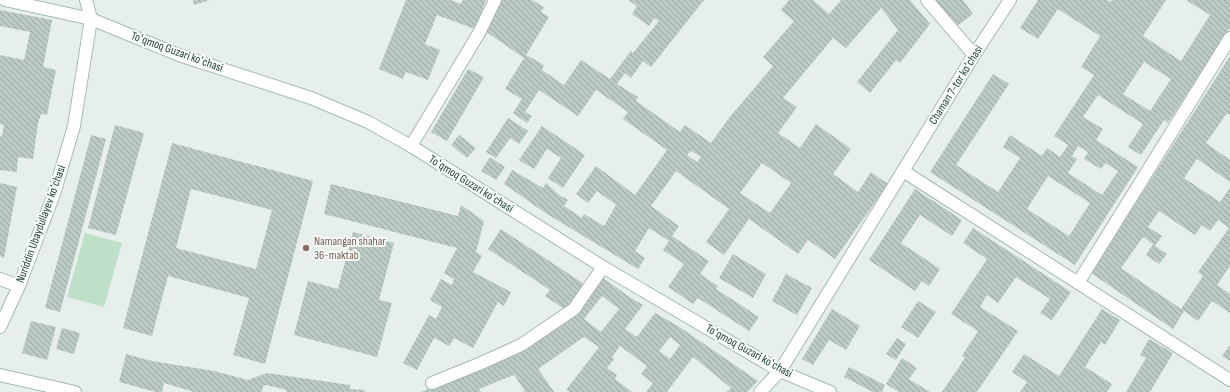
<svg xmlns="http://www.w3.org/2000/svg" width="1230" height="392" viewBox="0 0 1230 392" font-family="'Sofia Sans Condensed',sans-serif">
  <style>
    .grass { fill: #bfe0c8 }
    .building { fill: url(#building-back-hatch); fill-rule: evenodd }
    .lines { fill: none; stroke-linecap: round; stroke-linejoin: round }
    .street-casing { stroke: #a8b8b2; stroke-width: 14 }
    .secondary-casing { stroke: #a4bbb3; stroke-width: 14 }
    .street { stroke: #fff; stroke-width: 12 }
    .secondary { stroke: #fff; stroke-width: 12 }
    .education-dot { fill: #8d6e63; stroke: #f7fbf9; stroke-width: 1.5 }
    .labels { text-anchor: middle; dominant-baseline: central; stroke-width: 4; stroke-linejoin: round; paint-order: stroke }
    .street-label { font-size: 12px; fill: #24423a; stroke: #f7fbf9 }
    .education-label { font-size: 12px; fill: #785e54; stroke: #f7fbf9; text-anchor: start }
  </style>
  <defs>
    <pattern id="building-back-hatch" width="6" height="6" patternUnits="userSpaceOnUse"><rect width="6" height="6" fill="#bbcac4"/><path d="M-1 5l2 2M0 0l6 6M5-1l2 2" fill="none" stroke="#98a6a0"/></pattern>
  </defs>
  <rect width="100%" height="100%" fill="#e6efeb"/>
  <polygon class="grass" points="85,233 122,243 104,307 67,297"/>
  <g class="building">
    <polygon points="193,0 210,0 194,5"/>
    <polygon points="406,0 451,0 461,4 463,0 486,0 475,29 437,15 425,44 440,50 428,80 406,72 403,79 379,69"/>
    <path d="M498,0H532L544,7L541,12L549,17L526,55L544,65L542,70L564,85L581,60L610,79L631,51L633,53L659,21L654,18L649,26L632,14L637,6L628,0H704L651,67L643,61L631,78L625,73L617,84L638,97L636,101L680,132L685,125L711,143L729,118L773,66L763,57L794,21L781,10L789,0H813L829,14L841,0H910L930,24L900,63L896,60L870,93L857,82L898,30L881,8L846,48L833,38L783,98L797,107L778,133L800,148L816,124L851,149L833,174L858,192L871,172L888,184L835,259L808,240L798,254L749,219L724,255L706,242L729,209L676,171L651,206L679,226L672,236L709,261L700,274L718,286L716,289L759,317L749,331L698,298L693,304L668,287L684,264L663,250L669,241L649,228L635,251L645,258L638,269L547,214L504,184L512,170L543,188L546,183L559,195L568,200L564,206L582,218L584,214L604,226L616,205L597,191L588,203L576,194L596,166L635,195L667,150L623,119L628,112L596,90L578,116L539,90L525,112L532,116L527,123L513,113L522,99L505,89L524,58L485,31L494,16L490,14ZM691,151L701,157L697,162L687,155ZM762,163L791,183L770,213L740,193Z"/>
    <polygon points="936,0 963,0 973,14 957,26"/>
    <path d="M1038,0H1107L1111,2L1112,0H1166L1143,36L1181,61L1210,15L1186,0H1230V28L1168,123L1164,120L1141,155L1128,147L1143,124L1098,95L1083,117L1103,129L1096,140L1138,167L1075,265L930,172L993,74L1009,84L956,165L998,192L1020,158L1003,147L1010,135L1042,156L1047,148L1060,157L1068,145L1054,136L1094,75L1081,67L1100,36L1058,9L1038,39L1020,28ZM1144,62L1171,79L1150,111L1123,94ZM1078,146L1088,152L1084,159L1101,169L1105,163L1118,171L1102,195L1068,173L1077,159L1072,156ZM1048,176L1090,203L1069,236L1027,209Z"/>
    <polygon points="0,10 52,20 43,67 56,70 47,115 41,114 38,123 33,159 18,157 17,172 0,170 0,136 2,136 4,125 0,124 0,55 24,60 30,32 0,26"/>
    <path d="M1230,56V115L1227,113L1206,143L1230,160V182L1197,159L1184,178L1220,202L1230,188V266L1217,285L1230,294V313L1212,301L1198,321L1184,311L1173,329L1091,273ZM1159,211L1195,235L1202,225L1210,231L1218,220L1229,228L1198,272L1203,276L1181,309L1121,268L1143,237L1153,244L1146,255L1159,264L1167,254L1155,246L1162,236L1148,227Z"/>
    <polygon points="468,69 484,77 447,141 431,132"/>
    <polygon points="508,118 528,131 519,144 510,138 496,158 486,152"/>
    <polygon points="115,125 144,133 116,235 88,228"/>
    <polygon points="542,126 585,155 563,188 548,178 561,158 547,149 534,169 519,160"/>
    <polygon points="91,135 106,139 60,312 45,308"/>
    <polygon points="459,135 476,148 467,158 451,145"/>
    <path d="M172,143L313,181L265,364L233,355L249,298L168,276L152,336L123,328ZM191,189L272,210L256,269L176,248Z"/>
    <polygon points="490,157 505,167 496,180 481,171"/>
    <polygon points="0,183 17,187 4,258 0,256"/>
    <polygon points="331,184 458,216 461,205 484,221 476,252 482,256 473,272 511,292 504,306 498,302 473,348 454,338 449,346 434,338 417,370 403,363 429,315 436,319 442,307 430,300 441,279 452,285 454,279 444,273 457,248 324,214"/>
    <polygon points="915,189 962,220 952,236 920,215 901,243 940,269 929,286 922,281 915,291 869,260"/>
    <polygon points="973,228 1071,292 1052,320 1040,313 1050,299 1016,277 998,303 987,295 980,307 1018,331 977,392 942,392 965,358 962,356 978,331 951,314 987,259 963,243"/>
    <polygon points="501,229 584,284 566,310 545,296 550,290 488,249"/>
    <polygon points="353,232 394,243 379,300 392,303 377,357 294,335 308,281 338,289"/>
    <polygon points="733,254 766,274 753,298 719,278"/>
    <polygon points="786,274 812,288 797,315 772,301"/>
    <path d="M602,277L628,296L643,305L625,329L637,337L655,313L678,326L758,381L747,392H727L731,388L693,357L667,392H646L653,383L641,374L647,366L620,346L612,357L614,359L607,368L617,375L615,379L632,392H570L566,390L599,347L584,337L538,369L554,392H523L525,391L514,375L479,389L481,392H421L525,350L575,312ZM602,296L619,309L601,332L584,319ZM670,337L680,345L670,359L659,351Z"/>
    <polygon points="918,301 936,312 918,338 901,327"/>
    <polygon points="832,309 860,326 846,350 829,340 813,365 802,359"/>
    <polygon points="1102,309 1120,320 1105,345 1101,342 1085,367 1112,384 1107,392 1020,392 1027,382 1012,372 1024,354 1059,376"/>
    <polygon points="31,321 56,327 47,360 22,353"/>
    <polygon points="62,328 80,333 74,354 56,349"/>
    <polygon points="897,338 906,344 896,360 886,354"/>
    <polygon points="1149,339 1173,353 1150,392 1126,392 1146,358 1140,355"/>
    <polygon points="1230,345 1230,361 1222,356"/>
    <polygon points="126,354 152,361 214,371 248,380 267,373 350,385 350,389 365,390 365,392 286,392 287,390 266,385 263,386 262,392 194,392 164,383 162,392 156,392 119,382"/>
    <polygon points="902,358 917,368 909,379 930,392 899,392 886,384"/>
    <polygon points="849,367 885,385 882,392 873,392 844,377"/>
  </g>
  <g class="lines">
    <g class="street-casing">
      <g id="street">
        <polyline points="927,0 974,55"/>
        <polyline points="411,146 479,33 495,0"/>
        <polyline points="903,171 974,55 1010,0"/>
        <polyline points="0,279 19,286"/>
        <polyline points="1078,283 1230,38"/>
        <polyline points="0,375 75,392"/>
        <polyline points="432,383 479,364 521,345 574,309 603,267"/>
        <polyline points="760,392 780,371 903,171 1230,380"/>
      </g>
    </g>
    <g class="secondary-casing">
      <g id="secondary">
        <polyline points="5,0 91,19 179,55 311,98 368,122 411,146 603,267 780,371 830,392"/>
        <polyline points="0,327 19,286 54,194 74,126 91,19 86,0"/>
      </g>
    </g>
    <use href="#street" class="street"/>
    <use href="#secondary" class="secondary"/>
  </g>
  <circle class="education-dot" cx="306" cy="248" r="4"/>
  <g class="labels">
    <g class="street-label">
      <text transform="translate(177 52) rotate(20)">Toʻqmoq Guzari koʻchasi</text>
      <text transform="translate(956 85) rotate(-58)">Chaman 7-tor koʻchasi</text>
      <text transform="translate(471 184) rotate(32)">Toʻqmoq Guzari koʻchasi</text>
      <text transform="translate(41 224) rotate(-70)">Nuriddin Ubaydullayev koʻchasi</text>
      <text transform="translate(749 351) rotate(29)">Toʻqmoq Guzari koʻchasi</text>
    </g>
    <g class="education-label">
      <text x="314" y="241">Namangan shahar<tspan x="314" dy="14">36-maktab</tspan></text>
    </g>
  </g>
</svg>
